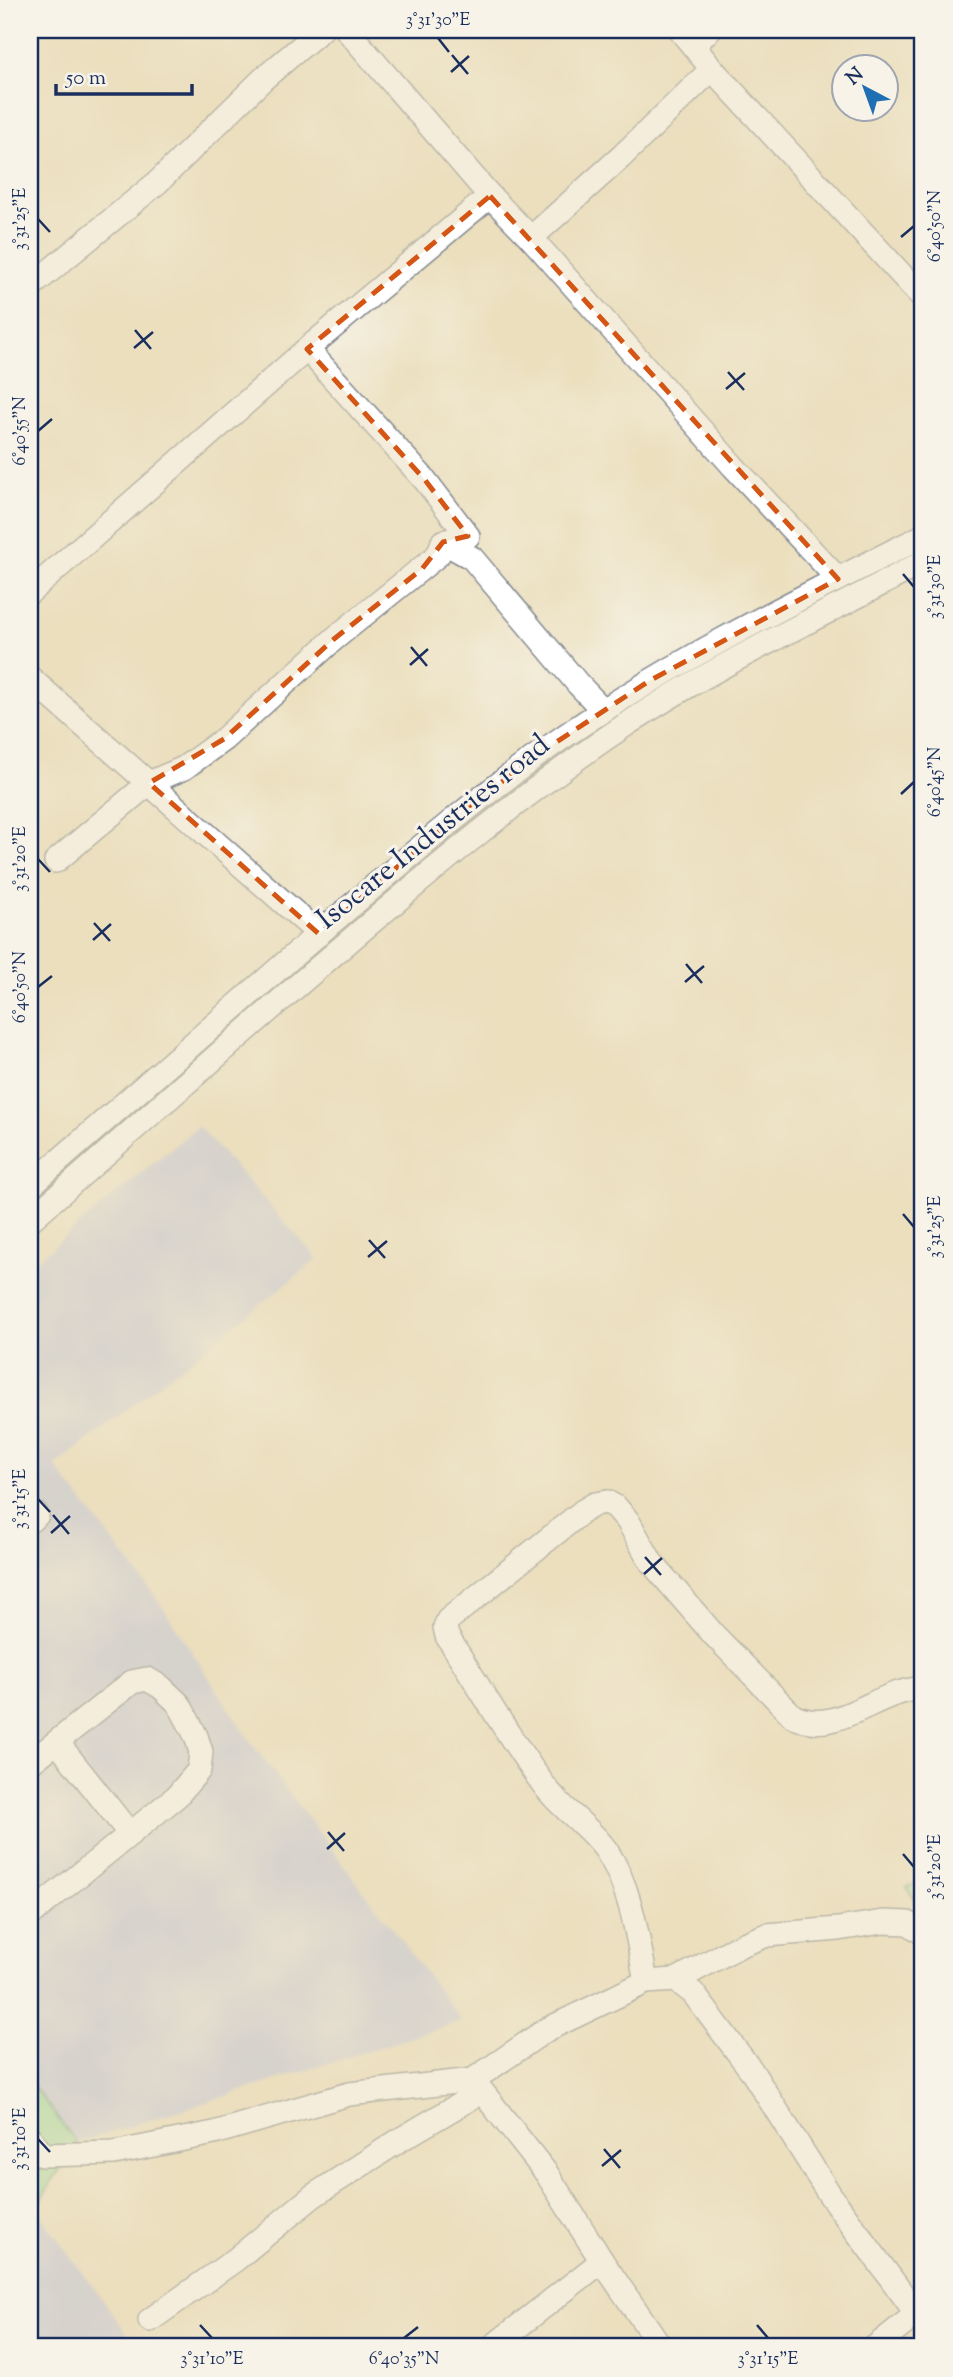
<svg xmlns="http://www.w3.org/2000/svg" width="953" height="2377" viewBox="0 0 953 2377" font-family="'Sorts Mill Goudy',serif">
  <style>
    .industrial { fill: #bdc3de }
    .green { fill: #8dd996; stroke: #54847a; stroke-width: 2 }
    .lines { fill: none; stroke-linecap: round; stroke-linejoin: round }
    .minor-casing { stroke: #83878e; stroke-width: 26 }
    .minor { stroke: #fff; stroke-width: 23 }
    .marked { fill: none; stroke: #d45514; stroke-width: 5; stroke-dasharray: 14 9; stroke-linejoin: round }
    .ticks { fill: none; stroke: #1b2f5e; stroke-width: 2.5 }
    .labels { text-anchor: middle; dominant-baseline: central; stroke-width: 6; stroke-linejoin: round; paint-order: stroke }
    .street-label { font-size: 30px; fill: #1b2f5e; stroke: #f7f3e8 }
    .neatline { fill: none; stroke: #1b2f5e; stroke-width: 2.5 }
    .ticks-label { font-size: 18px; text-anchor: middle; fill: #1b2f5e }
  </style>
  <rect width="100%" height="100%" fill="#f7f3e8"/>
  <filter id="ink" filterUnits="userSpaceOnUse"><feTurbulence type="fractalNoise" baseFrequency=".0143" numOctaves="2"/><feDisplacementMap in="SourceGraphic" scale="14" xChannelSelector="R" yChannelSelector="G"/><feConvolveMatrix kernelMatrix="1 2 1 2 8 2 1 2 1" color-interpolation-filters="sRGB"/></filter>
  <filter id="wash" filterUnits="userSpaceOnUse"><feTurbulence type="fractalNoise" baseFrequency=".00686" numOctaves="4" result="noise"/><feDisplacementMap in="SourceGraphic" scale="28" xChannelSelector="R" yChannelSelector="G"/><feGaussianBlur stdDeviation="1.57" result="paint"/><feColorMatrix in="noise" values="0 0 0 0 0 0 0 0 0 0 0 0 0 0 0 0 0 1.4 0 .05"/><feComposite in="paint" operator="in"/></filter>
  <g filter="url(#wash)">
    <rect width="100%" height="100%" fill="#ebdfbd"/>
    <g class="industrial">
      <polygon points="198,1126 318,1259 55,1466 156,1597 253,1745 462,2021 77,2143 30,2082 30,1266"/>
      <polygon points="35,2208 137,2347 30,2347 30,2213"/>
    </g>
    <g class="green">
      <polygon points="923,1881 923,1914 907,1887"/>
      <polygon points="30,2082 77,2143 35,2208 30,2213"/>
    </g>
  </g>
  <g filter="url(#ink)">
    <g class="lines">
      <g class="minor-casing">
        <g id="minor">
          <polyline points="347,30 490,196 531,238 733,466 838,579"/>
          <polyline points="680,30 712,69 923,298"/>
          <polyline points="694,46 709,30"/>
          <polyline points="531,238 621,157 712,69"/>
          <polyline points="30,287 158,182 263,79 321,30"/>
          <polyline points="443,542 472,558 578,684 603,710"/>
          <polyline points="30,592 307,349 490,196"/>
          <polyline points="30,678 319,934"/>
          <polyline points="56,861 149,783 184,768 224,739 334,639 438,555 443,542 468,536 425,480 307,349"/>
          <path d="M30,1186C128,1100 226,1014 324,929C398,866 470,803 549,747C666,664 796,600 923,536"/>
          <path d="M30,1220C151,1115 270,1007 393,904C467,841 543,780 624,726C718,663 823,616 923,562"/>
          <polyline points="30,1521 37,1515"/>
          <polyline points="57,1742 130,1834"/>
          <polyline points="30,1763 132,1682 147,1679 161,1687 179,1704 196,1736 201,1752 199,1770 177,1796 30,1915"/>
          <polyline points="676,1980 693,1993 751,2070 830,2195 917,2314"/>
          <path d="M646,1982C638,1939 631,1887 606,1850C588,1825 561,1809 543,1784C508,1737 479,1686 447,1636L445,1627L448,1620L583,1511L595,1504L607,1502L616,1507L628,1521L651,1562L714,1635L793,1716C837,1738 878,1688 923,1689"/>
          <polyline points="474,2081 547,2174 602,2261 661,2347"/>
          <polyline points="30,2138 43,2155 114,2153 214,2133 349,2094 473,2080 546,2030 646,1982 676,1980 741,1945 767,1935 838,1929 883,1922 908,1923 923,1933"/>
          <polyline points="150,2320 235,2260 313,2196 403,2138 481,2092"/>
          <polyline points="492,2347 602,2261"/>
          <polyline points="875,2347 923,2309"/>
        </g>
      </g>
      <use href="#minor" class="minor"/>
    </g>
  </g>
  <path d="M0 0H953V2377H0ZM490,196L838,579L649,681L549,747L465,809L319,934L149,783L224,739L334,639L422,569L443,542L468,536L425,480L307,349Z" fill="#ebdfbd" fill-opacity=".55" fill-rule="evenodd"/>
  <path class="marked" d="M490,196L838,579L649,681L549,747L465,809L319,934L149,783L224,739L334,639L422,569L443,542L468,536L425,480L307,349Z"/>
  <path class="ticks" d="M438,38L449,52M452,55L468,74M451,72L469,56M38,219L50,232M901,237L914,226M135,330L151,349M134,348L153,332M728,372L744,390M726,389L745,373M38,431L52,419M903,574L914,587M411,647L427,666M410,665L428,649M901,794L914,782M38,859L50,872M94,923L110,941M93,940L111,924M686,964L702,983M685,982L704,966M38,987L52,976M903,1214L914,1227M369,1240L385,1258M368,1257L387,1241M38,1499L50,1512M53,1515L69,1534M51,1533L70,1516M645,1557L661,1575M644,1574L662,1558M328,1832L344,1851M327,1849L345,1833M903,1854L914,1867M38,2139L50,2152M604,2149L620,2168M602,2166L621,2150M200,2325L212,2338M757,2325L768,2338M404,2338L418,2327"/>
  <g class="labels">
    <g class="street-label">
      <text transform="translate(434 833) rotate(-39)">Isocare Industries road</text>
    </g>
  </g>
  <rect width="953" height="2377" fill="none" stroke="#f7f3e8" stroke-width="77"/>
  <g transform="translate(865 88) rotate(319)"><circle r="33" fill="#f7f3e8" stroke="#9fa5b1" stroke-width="2"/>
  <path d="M0-5L12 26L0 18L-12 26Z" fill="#1f6fb2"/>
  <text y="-10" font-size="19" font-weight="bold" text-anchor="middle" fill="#1b2f5e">N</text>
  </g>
  <path d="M56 84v10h136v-10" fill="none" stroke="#1b2f5e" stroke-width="3.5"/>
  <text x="66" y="84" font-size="21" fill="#1b2f5e" stroke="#f7f3e8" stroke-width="5" paint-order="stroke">50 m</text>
  <rect x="38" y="38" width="876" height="2300" class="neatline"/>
  <g class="ticks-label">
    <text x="438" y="25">3°31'30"E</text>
    <text transform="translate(19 219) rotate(-90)" y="6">3°31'25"E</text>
    <text transform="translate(934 226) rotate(-90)" y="6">6°40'50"N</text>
    <text transform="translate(19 431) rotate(-90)" y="6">6°40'55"N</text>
    <text transform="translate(934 587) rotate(-90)" y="6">3°31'30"E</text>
    <text transform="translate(934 782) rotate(-90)" y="6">6°40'45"N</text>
    <text transform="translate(19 859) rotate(-90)" y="6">3°31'20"E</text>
    <text transform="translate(19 987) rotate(-90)" y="6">6°40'50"N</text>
    <text transform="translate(934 1227) rotate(-90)" y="6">3°31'25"E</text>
    <text transform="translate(19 1499) rotate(-90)" y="6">3°31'15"E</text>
    <text transform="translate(934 1867) rotate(-90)" y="6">3°31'20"E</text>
    <text transform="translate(19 2139) rotate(-90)" y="6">3°31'10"E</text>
    <text x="212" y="2364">3°31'10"E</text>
    <text x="404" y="2364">6°40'35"N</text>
    <text x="768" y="2364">3°31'15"E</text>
  </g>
</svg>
